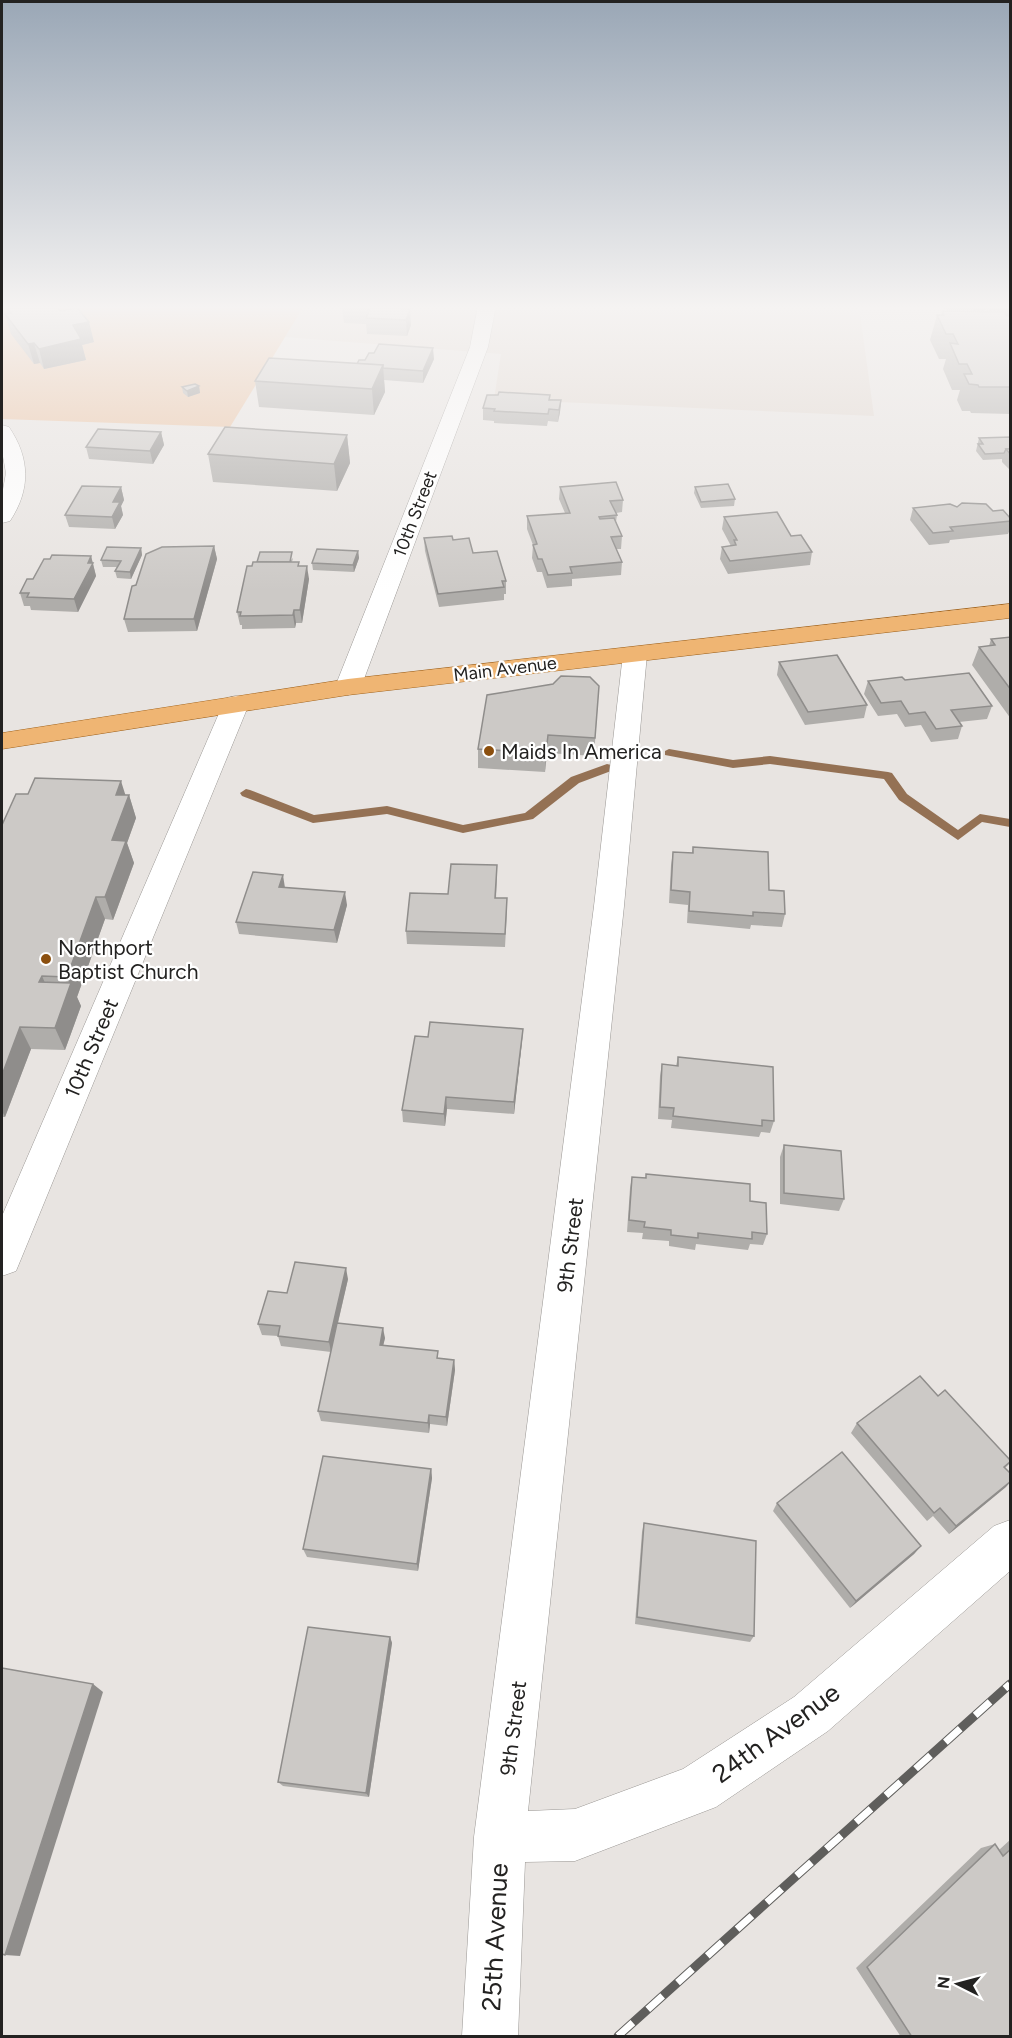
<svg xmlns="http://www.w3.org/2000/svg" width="1012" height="2038" viewBox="0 0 1012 2038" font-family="Figtree,sans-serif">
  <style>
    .built { fill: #e0d6ce }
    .green { fill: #eac09e }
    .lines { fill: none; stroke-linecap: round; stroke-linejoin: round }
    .stream { fill: #947154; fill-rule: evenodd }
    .minor-casing { stroke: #9a9794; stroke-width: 1 }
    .major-casing { stroke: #a06119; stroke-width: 1 }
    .minor { fill: #fff; fill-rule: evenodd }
    .major { fill: #efb573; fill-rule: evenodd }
    .rail-casing { stroke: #5f5e5c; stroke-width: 9 }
    .rail { stroke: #fff; stroke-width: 7; stroke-dasharray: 20; stroke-linecap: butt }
    .wall { fill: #afadaa }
    .shaded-wall { fill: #8f8d8b }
    .building { fill: #ccc9c6; stroke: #8f8d8b; stroke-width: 1.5 }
    .poi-dot { fill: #8b4f0e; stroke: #fff; stroke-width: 2 }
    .labels { text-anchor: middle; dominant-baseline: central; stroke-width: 4.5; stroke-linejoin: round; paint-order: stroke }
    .far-street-label { font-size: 18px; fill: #232221; stroke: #fff }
    .poi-label { font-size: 21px; fill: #232221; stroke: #fff; text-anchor: start }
    .street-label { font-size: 21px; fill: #232221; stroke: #fff }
    .near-street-label { font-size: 26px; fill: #232221; stroke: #fff }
  </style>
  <rect width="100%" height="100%" fill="#e8e4e1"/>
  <polygon class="built" points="304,306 859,306 874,416 494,399 501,354 285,337"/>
  <polygon class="green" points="2,306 304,306 230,427 2,419"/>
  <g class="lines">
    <g class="stream">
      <polygon points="669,749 733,760 770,756 888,772 892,773 907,794 958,830 980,814 1010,819 1010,827 982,822 958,840 899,800 884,779 770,764 733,768 665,755 665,751"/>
      <polygon points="607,764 611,765 611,771 579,783 533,819 463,833 387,814 313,823 242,796 240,793 246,789 250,790 314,815 387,806 463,825 525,813 571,777"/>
    </g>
    <g class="minor-casing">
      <g id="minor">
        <polygon points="478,306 496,306 488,347 361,687 357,692 348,695 339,692 335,687 470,347"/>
        <path d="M2,425L9,427C30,458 31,489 10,521L2,523V495L6,473L2,451Z"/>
        <polygon points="635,647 644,649 647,654 624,906 528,1811 575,1809 683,1769 794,1697 994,1526 1010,1520 1010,1571 828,1731 716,1807 575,1861 525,1862 518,2036 462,2036 474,1837 594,906 623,654 626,649"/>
        <polygon points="236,696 245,698 249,704 21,1259 16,1271 2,1276 2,1216 223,704 227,698"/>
      </g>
    </g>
    <g class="major-casing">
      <polygon id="major" points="1010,604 1010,618 348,695 2,749 2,733 348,679"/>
    </g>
    <use href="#minor" class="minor"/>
    <use href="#major" class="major"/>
    <g class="rail-casing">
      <polyline id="rail" points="618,2036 1010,1684"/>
    </g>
    <use href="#rail" class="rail"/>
  </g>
  <g class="wall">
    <polygon points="942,306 1011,306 1011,414 971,413 970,411 962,411 957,400 960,390 952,390 943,369 946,359 939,359 930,340 937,315 941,315 942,311 948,311"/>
    <polygon points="6,307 60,311 94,342 82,345 86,360 44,369 40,363 34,364 11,334 5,314 8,313"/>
    <polygon points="342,307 401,308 411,325 407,336 367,334 366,324 344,323"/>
    <polygon points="434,359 423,383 384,380 385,392 374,415 259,407 255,381 357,364"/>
    <polygon points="199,386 200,393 188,397 183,393 182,387"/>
    <polygon points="498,395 561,400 560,412 558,422 548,421 547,426 494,423 494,421 483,420 483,408"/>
    <polygon points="161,432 164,445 153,464 89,459 86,447"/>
    <polygon points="347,435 350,463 337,491 213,482 208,454"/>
    <polygon points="1011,437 1011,471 1002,462 1002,459 983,460 976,451 979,438"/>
    <polygon points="121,487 124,500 121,506 123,515 115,529 69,527 65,515"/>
    <polygon points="560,487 623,500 622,512 616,513 617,515 616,522 622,536 621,549 616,549 622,562 621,575 572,579 572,586 547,588 542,572 537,572 532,558 533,545 527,529 527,516 565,513 559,499"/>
    <polygon points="695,487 735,499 734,506 701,508 694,493"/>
    <polygon points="957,507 993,511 1011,519 1011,527 1008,534 950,540 949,543 929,545 910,520 913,508"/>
    <polygon points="724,517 791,536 812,552 810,565 728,574 720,559 722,547 731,546 722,529"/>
    <polygon points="424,538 453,540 473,553 506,581 506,594 504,594 504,600 439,607 425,551"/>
    <polygon points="214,546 217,559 197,631 128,632 124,619 136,585"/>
    <polygon points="141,548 142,555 131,579 117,578 115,571 117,567 103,567 101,560"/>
    <polygon points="358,551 359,558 354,572 313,570 312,563"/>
    <polygon points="91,556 96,576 78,612 31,610 30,606 24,606 20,593 33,579"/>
    <polygon points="293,558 292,562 299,562 299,566 309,579 302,623 296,623 295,628 242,629 242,625 240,625 237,612"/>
    <polygon points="1011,637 1011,719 972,665 979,647 989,646 991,639"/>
    <polygon points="779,662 867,705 864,718 805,725 777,675"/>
    <polygon points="905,680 992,706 987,719 959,722 962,726 958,739 931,742 921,725 905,727 897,714 878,716 864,694 868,681"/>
    <polygon points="553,684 599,686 594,756 547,753 545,772 478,768 478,749"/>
    <polygon points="125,795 129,795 136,818 127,843 134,863 113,920 105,919 77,997 81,1006 65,1050 31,1049 5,1117 2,1117 2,825"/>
    <polygon points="693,847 769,890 785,914 782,927 751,925 750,929 687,923 688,905 669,903 671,865 673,852 692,853"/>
    <polygon points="497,878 496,898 507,911 505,947 407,944 406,931 448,894"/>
    <polygon points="347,905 337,943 239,934 236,922"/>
    <polygon points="523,1029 522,1041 514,1114 447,1109 445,1126 403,1122 402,1110 428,1037"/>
    <polygon points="678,1057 774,1121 770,1133 761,1132 759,1137 671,1128 672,1120 658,1119 660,1076 662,1064 676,1066"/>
    <polygon points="784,1145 844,1199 839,1211 780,1204 780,1157"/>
    <polygon points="646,1174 750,1201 767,1234 763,1245 750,1244 748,1250 696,1244 695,1250 669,1246 669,1241 642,1239 643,1233 627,1232 630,1188 632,1177 646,1178"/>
    <polygon points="348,1279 338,1323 385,1338 383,1345 439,1358 454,1360 455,1370 447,1426 430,1424 429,1433 321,1421 318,1411 331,1352 281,1346 278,1336 262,1335 258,1324 287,1293"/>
    <polygon points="938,1396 1011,1462 1005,1468 1011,1474 1011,1482 949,1534 933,1516 927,1521 851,1433 857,1423"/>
    <polygon points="431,1469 432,1478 418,1571 307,1557 303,1549"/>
    <polygon points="777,1503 921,1546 914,1554 850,1608 773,1511"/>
    <polygon points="644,1523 754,1636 750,1642 635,1624 642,1532"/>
    <polygon points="390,1637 392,1643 369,1797 283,1786 278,1782"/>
    <polygon points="1011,1839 1011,2037 901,2037 856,1968 981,1848 995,1844 999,1850"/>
  </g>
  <g class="shaded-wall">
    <polygon points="394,306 401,306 401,308 396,319"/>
    <polygon points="974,306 986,306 981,326 968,328"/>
    <polygon points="990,306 1011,306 1011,325 984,328"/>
    <polygon points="410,309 411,325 407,336 406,320"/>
    <polygon points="89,322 94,342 82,345 86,360 44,369 39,349 73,325"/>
    <polygon points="34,343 40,363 34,364 28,344"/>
    <polygon points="433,348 434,359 423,383 423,371"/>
    <polygon points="383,365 385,392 374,415 372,389"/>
    <polygon points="199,386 200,393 188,397 187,391"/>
    <polygon points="561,400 560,412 558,422 559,410"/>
    <polygon points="161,432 164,445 153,464 150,451"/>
    <polygon points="347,435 350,463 337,491 334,464"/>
    <polygon points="121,487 124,500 121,506 123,515 115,529 112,517 113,502"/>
    <polygon points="214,546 217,559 197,631 194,619"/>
    <polygon points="141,548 142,555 131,579 130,572"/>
    <polygon points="358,551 359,558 354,572 353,565"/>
    <polygon points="91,556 96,576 78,612 74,599 88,563"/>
    <polygon points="307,566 309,579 302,623 300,610"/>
    <polygon points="294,610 296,623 295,628 293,615"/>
    <polygon points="548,735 547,753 545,772 546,753"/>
    <polygon points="121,781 127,800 129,795 136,818 127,843 134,863 113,920 105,897 112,840 116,795"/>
    <polygon points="283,875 285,888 279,887"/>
    <polygon points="345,892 347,905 337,943 334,930"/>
    <polygon points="96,897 105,919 77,997 81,1006 65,1050 55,1028 70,986 67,977"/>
    <polygon points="42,976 52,999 39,982"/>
    <polygon points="20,1027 31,1049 5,1117 2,1111 2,1075"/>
    <polygon points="523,1029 522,1041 514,1114 514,1102"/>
    <polygon points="446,1097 447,1109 445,1126 444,1114"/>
    <polygon points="346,1268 348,1279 331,1352 329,1342"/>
    <polygon points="383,1328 385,1338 381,1355 380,1345"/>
    <polygon points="454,1360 455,1370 447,1426 446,1417"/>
    <polygon points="429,1415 430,1424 429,1433 428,1423"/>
    <polygon points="431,1469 432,1478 418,1571 417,1564"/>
    <polygon points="1011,1481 1006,1487 949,1534 956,1526"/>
    <polygon points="921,1546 914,1554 850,1608 856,1601"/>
    <polygon points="390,1637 392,1643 369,1797 366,1793"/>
    <polygon points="93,1684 103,1692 20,1956 5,1955"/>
  </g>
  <g class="building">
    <polygon points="12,306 56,306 60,311 77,308 89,322 73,325 81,339 39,349 34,343 28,344 5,314 11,313 6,307"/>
    <polygon points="342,306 394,306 394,308 410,309 406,320 366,318 370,308 342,307"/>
    <polygon points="942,311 1004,312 1007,316 1011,316 1011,387 979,387 978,385 969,384 964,374 972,374 967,364 959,364 950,343 958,344 953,334 946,334 937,315 944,315"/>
    <polygon points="379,344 433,348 423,371 383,368 383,365 357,364 359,360 365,360 369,353 374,353"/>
    <polygon points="269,358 383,365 372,389 255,381"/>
    <polygon points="195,384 199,386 187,391 182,387"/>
    <polygon points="499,392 550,395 549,400 561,400 559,410 549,409 548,414 494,411 495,409 483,408 487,395 498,395"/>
    <polygon points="225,427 347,435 334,464 208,454"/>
    <polygon points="98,429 161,432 150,451 86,447"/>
    <polygon points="1011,437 1011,449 1006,449 1004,453 985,454 978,444 983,444 979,438"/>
    <polygon points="1006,449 1011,449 1011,455"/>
    <polygon points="616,482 623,500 610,501 617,515 599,517 600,519 614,518 622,536 611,537 622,562 570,567 572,573 548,575 542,559 538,559 533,545 537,544 527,516 570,513 560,487"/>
    <polygon points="728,484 735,499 701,502 695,487"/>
    <polygon points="82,486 121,487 113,502 120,502 112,517 65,515"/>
    <polygon points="962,503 986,504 993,511 1003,510 1011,519 1011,521 950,527 953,531 933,533 913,508 950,504 957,507"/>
    <polygon points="777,512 791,536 801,535 812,552 730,561 722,547 736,545 734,540 737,540 724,517"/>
    <polygon points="452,536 453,540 469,538 473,553 497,551 506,581 502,581 504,587 438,594 424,538"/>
    <polygon points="214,546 194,619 124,619 132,586 136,585 146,554 162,547"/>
    <polygon points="107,547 141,548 130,572 115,571 121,561 101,560"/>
    <polygon points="317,549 358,551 353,565 312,563"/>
    <polygon points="260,552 292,552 290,562 257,562"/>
    <polygon points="52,555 91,556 88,563 93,563 74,599 27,597 29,593 20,593 27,579 33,579 44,559 50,559"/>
    <polygon points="253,562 299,562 298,566 307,566 300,610 294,610 293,615 240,616 241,612 237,612 247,566 252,566"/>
    <polygon points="1011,637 1011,690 979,647 995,645 991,639"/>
    <polygon points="837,655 867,705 808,712 779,662"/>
    <polygon points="969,673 992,706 951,710 962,726 936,729 925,712 909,714 901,701 881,703 868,681 902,677 905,680"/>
    <polygon points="561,676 590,677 599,686 595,738 548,735 546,753 478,749 487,695 553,684"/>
    <polygon points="35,778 121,781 116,795 129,795 112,840 126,841 105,897 96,897 67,977 42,976 39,982 71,983 55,1028 20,1027 2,1075 2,825 16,794 28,794"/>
    <polygon points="693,847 768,852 769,890 784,891 785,914 753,912 753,916 689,911 690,892 671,890 673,852 693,853"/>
    <polygon points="451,864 497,865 495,898 507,898 505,934 406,931 410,893 448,894"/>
    <polygon points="253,872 283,875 279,887 345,892 334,930 236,922"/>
    <polygon points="430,1022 523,1029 514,1102 446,1097 444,1114 402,1110 415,1036 428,1037"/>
    <polygon points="678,1057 773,1067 774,1121 762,1120 762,1126 673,1116 674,1108 660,1107 662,1064 678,1066"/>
    <polygon points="784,1145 841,1151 844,1199 784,1193"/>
    <polygon points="646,1174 750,1184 750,1201 766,1203 767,1234 752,1232 752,1239 698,1233 698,1238 671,1235 671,1230 644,1227 645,1222 629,1220 632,1177 646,1178"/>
    <polygon points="295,1262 346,1268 329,1342 278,1336 280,1326 258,1324 268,1291 287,1293"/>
    <polygon points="337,1323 383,1328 380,1345 438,1351 437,1358 454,1360 446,1417 429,1415 428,1423 318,1411"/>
    <polygon points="920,1376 938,1396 945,1390 1011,1461 1004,1467 1011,1474 1011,1481 956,1526 940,1508 934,1513 857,1423"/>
    <polygon points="842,1452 921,1546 856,1601 777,1503"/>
    <polygon points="323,1456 431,1469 417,1564 303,1549"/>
    <polygon points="644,1523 756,1541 754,1636 637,1617"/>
    <polygon points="308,1627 390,1637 366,1793 278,1782"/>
    <polygon points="2,1668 93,1684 5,1955 2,1954"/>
    <polygon points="995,1844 1003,1856 1011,1849 1011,2037 912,2037 867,1967"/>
  </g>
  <linearGradient id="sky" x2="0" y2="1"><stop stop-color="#9aa7b6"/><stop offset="0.52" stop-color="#f5f3f2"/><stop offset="1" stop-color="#f5f3f2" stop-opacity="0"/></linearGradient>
  <rect width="1012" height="591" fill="url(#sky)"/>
  <g class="poi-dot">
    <circle cx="489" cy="751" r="6"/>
    <circle cx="46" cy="959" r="6"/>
  </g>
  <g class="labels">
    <g class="far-street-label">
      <text transform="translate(415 514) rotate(-69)">10th Street</text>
      <text transform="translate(505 669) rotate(-7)">Main Avenue</text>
    </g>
    <g class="poi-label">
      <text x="501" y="751">Maids In America</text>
      <text x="58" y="947">Northport<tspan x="58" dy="24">Baptist Church</tspan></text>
    </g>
    <g class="street-label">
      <text transform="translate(91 1048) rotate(-67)">10th Street</text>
      <text transform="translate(570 1245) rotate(-83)">9th Street</text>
      <text transform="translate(513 1728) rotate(-83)">9th Street</text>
    </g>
    <g class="near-street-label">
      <text transform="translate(776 1733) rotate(-36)">24th Avenue</text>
      <text transform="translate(495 1937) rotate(-87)">25th Avenue</text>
    </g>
  </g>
  <rect width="1012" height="2038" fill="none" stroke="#232221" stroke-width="6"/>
  <g transform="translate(958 1984) rotate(276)" stroke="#ffffff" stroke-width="4.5" paint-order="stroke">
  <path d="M0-4.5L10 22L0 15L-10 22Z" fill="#232221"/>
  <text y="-9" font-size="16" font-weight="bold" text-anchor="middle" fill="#232221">N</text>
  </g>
</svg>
